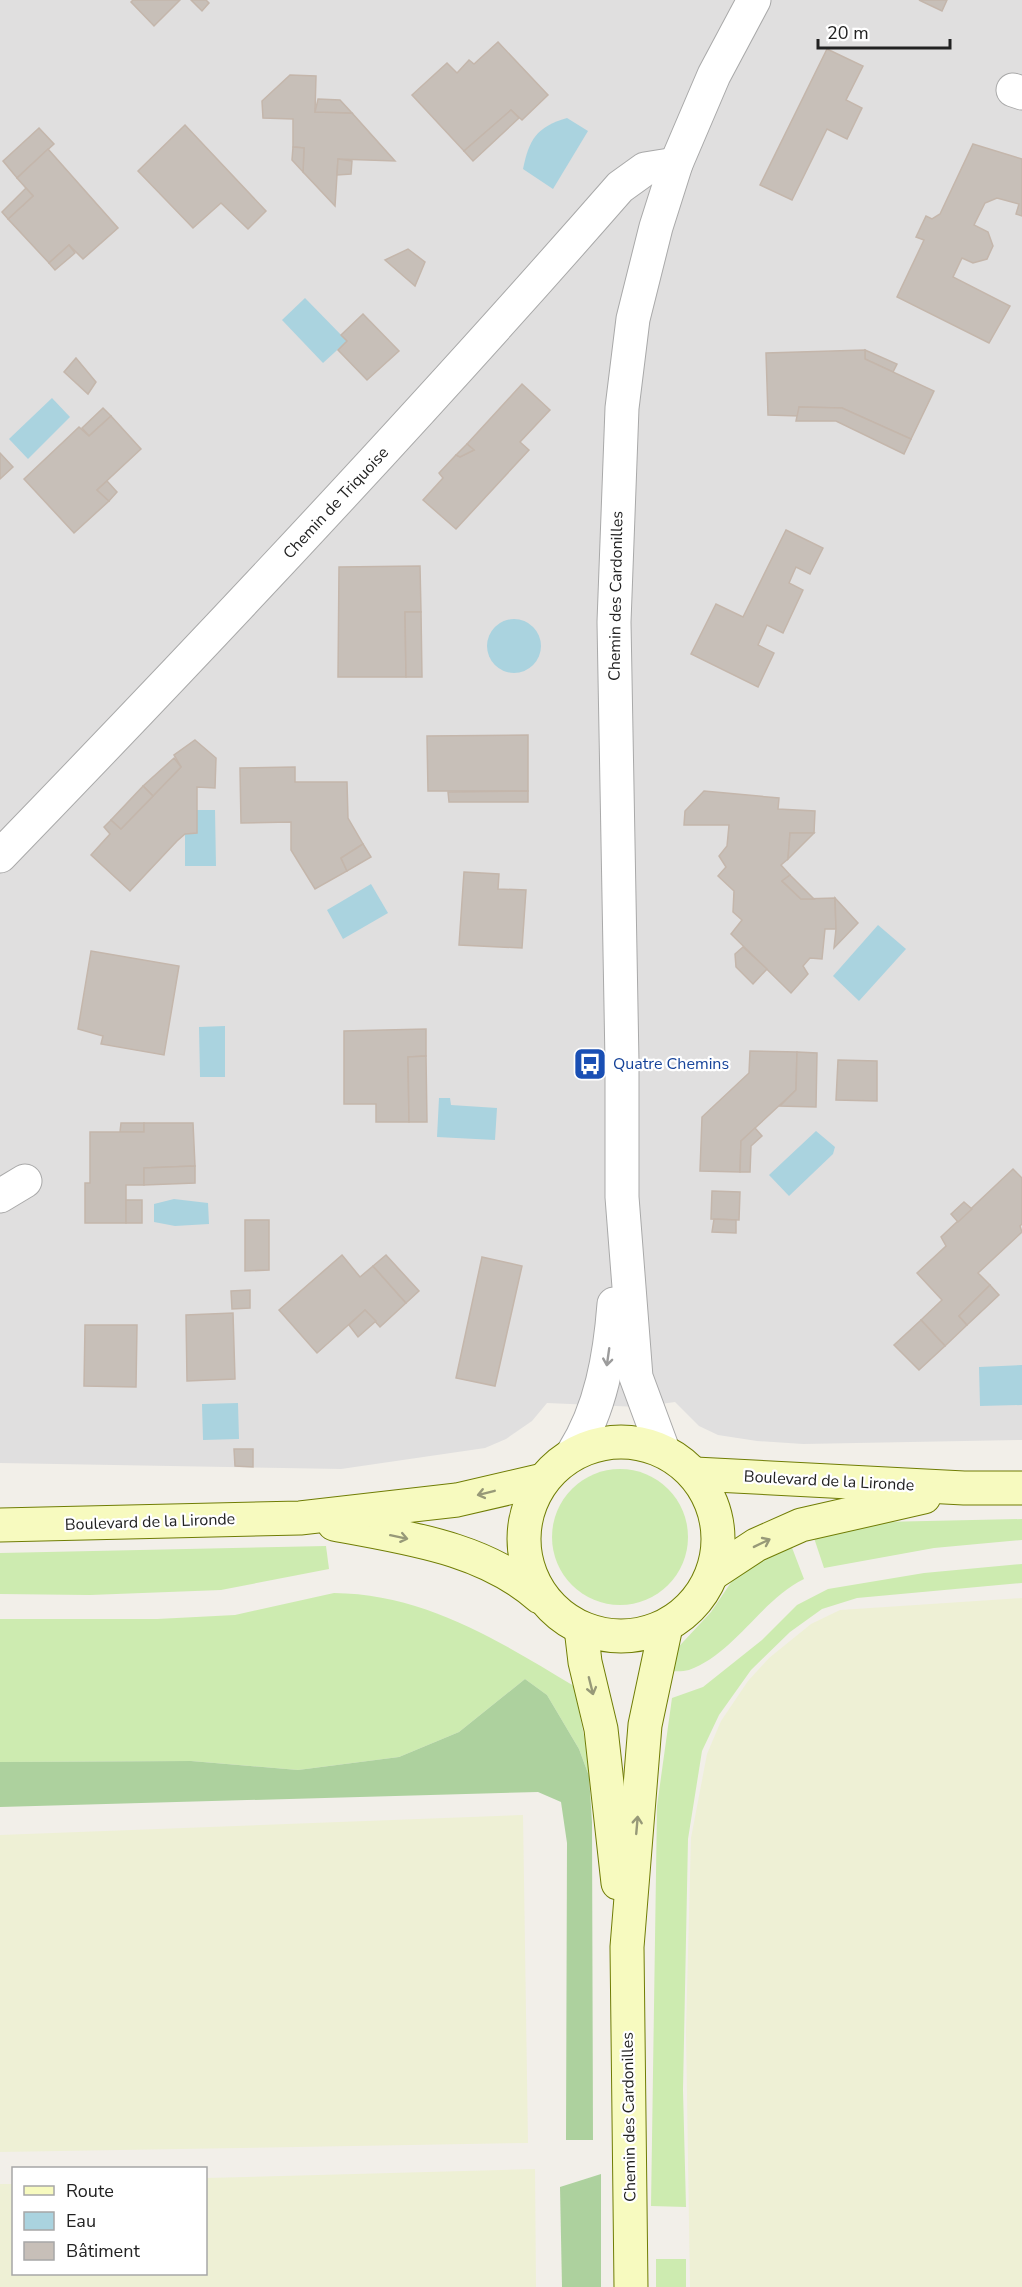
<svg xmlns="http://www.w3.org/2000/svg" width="1022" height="2287" viewBox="0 0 1022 2287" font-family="'Nunito Sans',sans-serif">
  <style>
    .residential { fill: #e0dfdf }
    .farmland { fill: #eef0d5 }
    .grass { fill: #cdebb0 }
    .forest { fill: #add19e }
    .water { fill: #aad3df }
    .building { fill: #c7bfb8; stroke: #c4b6ab; stroke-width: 1.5 }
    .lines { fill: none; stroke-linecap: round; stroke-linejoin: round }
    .street-casing { stroke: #a9a9a9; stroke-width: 35 }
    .secondary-casing { stroke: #707d05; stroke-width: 35 }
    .street { stroke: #fff; stroke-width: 33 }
    .secondary { stroke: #f7fabf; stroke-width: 33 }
    .oneway { stroke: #9c9c9c }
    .oneway2 { stroke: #979978 }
    .labels { text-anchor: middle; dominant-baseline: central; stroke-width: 4.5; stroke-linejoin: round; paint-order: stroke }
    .street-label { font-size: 16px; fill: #222; stroke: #fff }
    .transit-label { font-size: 16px; fill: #164399; stroke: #fff; text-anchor: start }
  </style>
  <rect width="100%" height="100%" fill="#f2efe9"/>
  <polygon class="residential" points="0,0 1022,0 1022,1440 803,1444 757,1441 718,1435 699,1426 675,1402 639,1407 547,1403 532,1421 506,1439 485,1448 341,1469 0,1463"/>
  <g class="farmland">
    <polygon points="1022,1598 1022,2287 690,2287 686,2031 691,1838 707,1754 721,1721 748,1681 769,1658 811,1624 840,1610"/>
    <polygon points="523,1815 528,2143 0,2152 0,1835"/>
    <polygon points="535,2169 536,2287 0,2287 0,2184 13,2184 14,2274 206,2274 206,2178"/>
  </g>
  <g class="grass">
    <circle cx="620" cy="1537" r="68"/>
    <polygon points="1022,1519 1022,1540 934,1548 824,1568 814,1538 881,1522"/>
    <path d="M791,1545L804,1579C761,1600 735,1653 689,1670C682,1672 673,1671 666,1671L670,1656L711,1612L734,1578L750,1566Z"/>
    <polygon points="326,1546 329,1569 221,1590 90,1595 0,1594 0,1553"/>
    <polygon points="1022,1564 1022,1583 857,1598 822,1609 790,1632 751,1670 719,1715 702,1751 688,1839 683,2090 686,2207 651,2206 657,1806 672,1698 703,1687 762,1640 797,1605 828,1589 924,1573"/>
    <path d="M334,1593C425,1594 499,1641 574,1686L585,1741L589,1776L579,1749L547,1695L525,1679L459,1732L399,1757L298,1770L191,1761L0,1762V1619H157L235,1615Z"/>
    <rect x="656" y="2259" width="30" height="28"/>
  </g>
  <g class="forest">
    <polygon points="525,1679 547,1695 579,1749 589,1776 592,1822 593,2140 566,2140 567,1843 561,1802 538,1792 0,1807 0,1762 191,1761 298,1770 399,1757 459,1732"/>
    <polygon points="601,2174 601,2287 562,2287 560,2187"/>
  </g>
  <g class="water">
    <path d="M567,118L588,131L553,189L523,169C529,140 536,127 567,118Z"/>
    <polygon points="305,298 347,341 323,363 282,320"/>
    <polygon points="52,398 70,417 28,459 9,439"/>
    <circle cx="514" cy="646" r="27"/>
    <polygon points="197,810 215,810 216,866 185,866 185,834 197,833"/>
    <polygon points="371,884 388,913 343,939 327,910"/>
    <polygon points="878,925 906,949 859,1001 833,976"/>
    <polygon points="225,1026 225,1077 200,1077 199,1027"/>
    <polygon points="439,1098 450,1098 451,1105 497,1108 495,1140 437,1137"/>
    <polygon points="816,1131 835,1147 833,1154 789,1196 769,1175"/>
    <polygon points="174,1199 208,1203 209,1224 175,1226 154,1222 154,1204"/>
    <polygon points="1022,1365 1022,1405 980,1406 979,1367"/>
    <polygon points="238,1403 239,1439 203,1440 202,1404"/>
  </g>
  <g class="building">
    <polygon points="133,0 180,0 154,26 131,2"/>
    <polygon points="191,0 206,0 209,3 202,11"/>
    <polygon points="919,0 947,0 942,11"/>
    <polygon points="498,42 548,95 522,120 511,110 464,151 412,95 447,63 457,73 469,60 474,64"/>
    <polygon points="827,49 863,66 846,100 862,108 847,139 827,129 792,200 760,185"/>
    <polygon points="290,75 316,76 315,112 352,113 395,161 338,159 335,206 303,172 304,148 293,147 293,119 263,118 262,101"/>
    <polygon points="318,99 340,100 352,113 315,112"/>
    <polygon points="511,110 519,118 473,161 464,151"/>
    <polygon points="185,125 266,211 248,229 221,203 193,228 138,171"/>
    <polygon points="39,128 54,144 17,178 3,161"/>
    <polygon points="973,144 1022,159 1022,216 1016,214 1019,204 997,198 985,203 974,225 988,232 993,246 987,259 973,263 962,258 953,277 1010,306 989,343 897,297 924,240 916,237 926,216 932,219 940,214"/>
    <polygon points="293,147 304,148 303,172 292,160"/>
    <polygon points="48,149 118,228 83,259 69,245 49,263 8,219 33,196 17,178"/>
    <polygon points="338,159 352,161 351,174 337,175"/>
    <polygon points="26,188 33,196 8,219 2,212"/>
    <polygon points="69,245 75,253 55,270 49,263"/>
    <polygon points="408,249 425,262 415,286 385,260"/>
    <polygon points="363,314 399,351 367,380 338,350 347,341 341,335"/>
    <polygon points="865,350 897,364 893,372 865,359"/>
    <polygon points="865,350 865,359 934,391 911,439 842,408 799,407 799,416 768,415 766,353"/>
    <polygon points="76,358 96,382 88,394 64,372"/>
    <polygon points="522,384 550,410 520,442 529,450 456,529 423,500 443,478 439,473 456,455 460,457 474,450 467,444"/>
    <polygon points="799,407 842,408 911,439 904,454 836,421 796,421"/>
    <polygon points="103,408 111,416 89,436 82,428"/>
    <polygon points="111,416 141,449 97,490 109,501 74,533 24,479 79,427 89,436"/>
    <polygon points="467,444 474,450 460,457 456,455"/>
    <polygon points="0,453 13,467 0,479"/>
    <polygon points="107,481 117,492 109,501 97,490"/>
    <polygon points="786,530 823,548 810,574 796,567 789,583 803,590 783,633 767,625 758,645 774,653 758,687 691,654 716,604 743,617"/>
    <polygon points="420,566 421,612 405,612 406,677 338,677 339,567"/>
    <polygon points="405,612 421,612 422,677 406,677"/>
    <polygon points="528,735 528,791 428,791 427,736"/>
    <polygon points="195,740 216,758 215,788 197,787 197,833 185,834 177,841 130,891 91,855 110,834 104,827 111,820 121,829 181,767 174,755"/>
    <polygon points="174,758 181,767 153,796 143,786"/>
    <polygon points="295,767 295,782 347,782 348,818 363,844 341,858 347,871 315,889 291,850 291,822 241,823 240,768"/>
    <polygon points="143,786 153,796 121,829 111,820"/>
    <polygon points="528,791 528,802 449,802 448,792"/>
    <polygon points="704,791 779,798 778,809 815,811 814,833 790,833 788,859 781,865 790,875 782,881 801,899 835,898 836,929 825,929 822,959 810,958 803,966 808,974 791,993 731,934 742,920 733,912 734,891 718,876 726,867 719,856 727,846 729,825 684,825 685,811"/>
    <polygon points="790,833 814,833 788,859"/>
    <polygon points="363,844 371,857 347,871 341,858"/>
    <polygon points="464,872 499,874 498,889 526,890 522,948 459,945"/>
    <polygon points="790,875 814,899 801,899 782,881"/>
    <polygon points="835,898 858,923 834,948 836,929"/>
    <polygon points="743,947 767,969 753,984 736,967 735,954"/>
    <polygon points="91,951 179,966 164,1055 101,1044 103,1036 78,1029"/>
    <polygon points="426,1029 426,1056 408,1057 409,1122 376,1122 376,1104 344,1104 344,1031"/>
    <polygon points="750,1051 797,1052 796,1090 741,1141 740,1172 700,1171 702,1117 749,1073"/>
    <polygon points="797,1052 817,1053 816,1107 780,1106 796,1090"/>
    <polygon points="426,1056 427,1122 409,1122 408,1057"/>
    <polygon points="838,1060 877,1061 877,1101 836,1100"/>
    <polygon points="121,1123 144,1123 144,1132 120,1132"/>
    <polygon points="144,1123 193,1123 195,1166 144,1168 144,1185 126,1185 126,1223 85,1223 85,1183 90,1183 90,1132 144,1132"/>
    <polygon points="755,1128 762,1136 751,1146 750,1172 740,1172 741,1141"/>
    <polygon points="195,1166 195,1183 144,1185 144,1168"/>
    <polygon points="1013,1169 1022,1178 1022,1224 1020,1226 1022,1232 978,1273 990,1285 959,1316 967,1325 945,1346 921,1320 942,1300 917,1273 946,1246 941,1237"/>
    <polygon points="712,1191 740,1192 739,1220 711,1219"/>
    <rect x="126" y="1200" width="16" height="23"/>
    <polygon points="964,1202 972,1209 958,1222 951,1214"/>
    <polygon points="714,1219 736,1220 736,1233 712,1232"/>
    <polygon points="245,1220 269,1220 269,1270 245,1271"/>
    <polygon points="342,1255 360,1277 373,1266 406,1303 380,1327 365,1310 317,1353 279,1310"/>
    <polygon points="386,1255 419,1291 406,1303 373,1266"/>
    <polygon points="482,1257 522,1266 495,1386 456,1378"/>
    <polygon points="990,1285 999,1295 967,1325 959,1316"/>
    <polygon points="250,1290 250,1308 232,1309 231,1291"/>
    <polygon points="365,1310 376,1321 358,1337 349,1325"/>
    <polygon points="233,1313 235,1379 187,1381 186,1315"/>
    <polygon points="921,1320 945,1346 919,1370 894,1345"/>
    <polygon points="85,1325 137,1325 136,1387 84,1386"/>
    <polygon points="234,1449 253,1449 253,1467 235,1466"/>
  </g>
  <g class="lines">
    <g class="street-casing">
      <g id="street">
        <polyline points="1013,90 1022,93"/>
        <path d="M0,856C212,637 420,416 620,187L645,169L676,164"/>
        <polyline points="0,1196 25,1181"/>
        <polyline points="663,1450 636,1377 622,1197 622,1062 614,622 622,408 633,319 656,227 676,164 714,75 754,0"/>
        <path d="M573,1453C601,1409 610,1356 614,1304"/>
      </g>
    </g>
    <g class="secondary-casing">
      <g id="secondary">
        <circle cx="621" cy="1539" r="97"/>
        <polyline points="695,1474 964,1488 1022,1488"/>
        <path d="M334,1524C406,1538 483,1547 540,1597"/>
        <polyline points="0,1525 300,1518 457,1500 543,1480"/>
        <polyline points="712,1574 756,1545 801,1525 924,1497"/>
        <polyline points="581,1628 585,1662 601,1729 618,1883"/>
        <polyline points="631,2287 627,1947 645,1725 666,1626"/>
      </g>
    </g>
    <use href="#street" class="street"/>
    <use href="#secondary" class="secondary"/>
  </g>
  <defs><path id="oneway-shaft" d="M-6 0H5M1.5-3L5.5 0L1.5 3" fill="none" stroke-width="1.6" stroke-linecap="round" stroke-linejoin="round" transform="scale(1.5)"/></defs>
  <use class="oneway" href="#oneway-shaft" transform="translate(608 1357) rotate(98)"/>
  <g class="oneway2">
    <use href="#oneway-shaft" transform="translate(486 1493) rotate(166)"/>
    <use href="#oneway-shaft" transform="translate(399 1537) rotate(12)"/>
    <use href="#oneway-shaft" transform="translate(762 1543) rotate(-26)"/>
    <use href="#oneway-shaft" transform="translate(591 1686) rotate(76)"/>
    <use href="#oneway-shaft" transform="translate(637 1825) rotate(-85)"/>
  </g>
  <defs>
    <g id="bus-square" transform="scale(1.725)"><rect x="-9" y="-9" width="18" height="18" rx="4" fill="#1a4fb4" stroke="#fff"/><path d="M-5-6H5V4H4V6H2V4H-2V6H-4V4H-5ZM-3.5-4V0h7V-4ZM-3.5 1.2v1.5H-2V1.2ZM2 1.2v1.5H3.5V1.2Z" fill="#fff"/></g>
  </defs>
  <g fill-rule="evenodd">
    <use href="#bus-square" x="590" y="1064"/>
  </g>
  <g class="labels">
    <g class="street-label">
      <text transform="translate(336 503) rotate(-47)">Chemin de Triquoise</text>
      <text transform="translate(616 596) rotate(-89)">Chemin des Cardonilles</text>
      <text transform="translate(829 1481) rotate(3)">Boulevard de la Lironde</text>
      <text transform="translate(150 1522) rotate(-2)">Boulevard de la Lironde</text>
      <text transform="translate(629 2117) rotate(-91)">Chemin des Cardonilles</text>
    </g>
    <g class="transit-label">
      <text x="613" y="1064">Quatre Chemins</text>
    </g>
  </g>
  <rect x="12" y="2167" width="195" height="108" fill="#ffffff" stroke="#a7a7a7" stroke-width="1.5"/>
  <rect x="24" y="2186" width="30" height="9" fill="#f7fabf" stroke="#a7a7a7" stroke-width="1.5"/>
  <text x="66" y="2197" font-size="18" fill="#222222">Route</text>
  <rect x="24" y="2212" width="30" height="18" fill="#aad3df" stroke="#a7a7a7" stroke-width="1.5"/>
  <text x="66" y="2227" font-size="18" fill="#222222">Eau</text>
  <rect x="24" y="2242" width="30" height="18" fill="#c7bfb8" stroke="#a7a7a7" stroke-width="1.5"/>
  <text x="66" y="2257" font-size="18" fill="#222222">Bâtiment</text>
  <path d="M818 39v9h132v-9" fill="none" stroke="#222222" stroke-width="3"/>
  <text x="827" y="39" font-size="18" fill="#222222" stroke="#ffffff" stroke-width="4.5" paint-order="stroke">20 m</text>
</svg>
